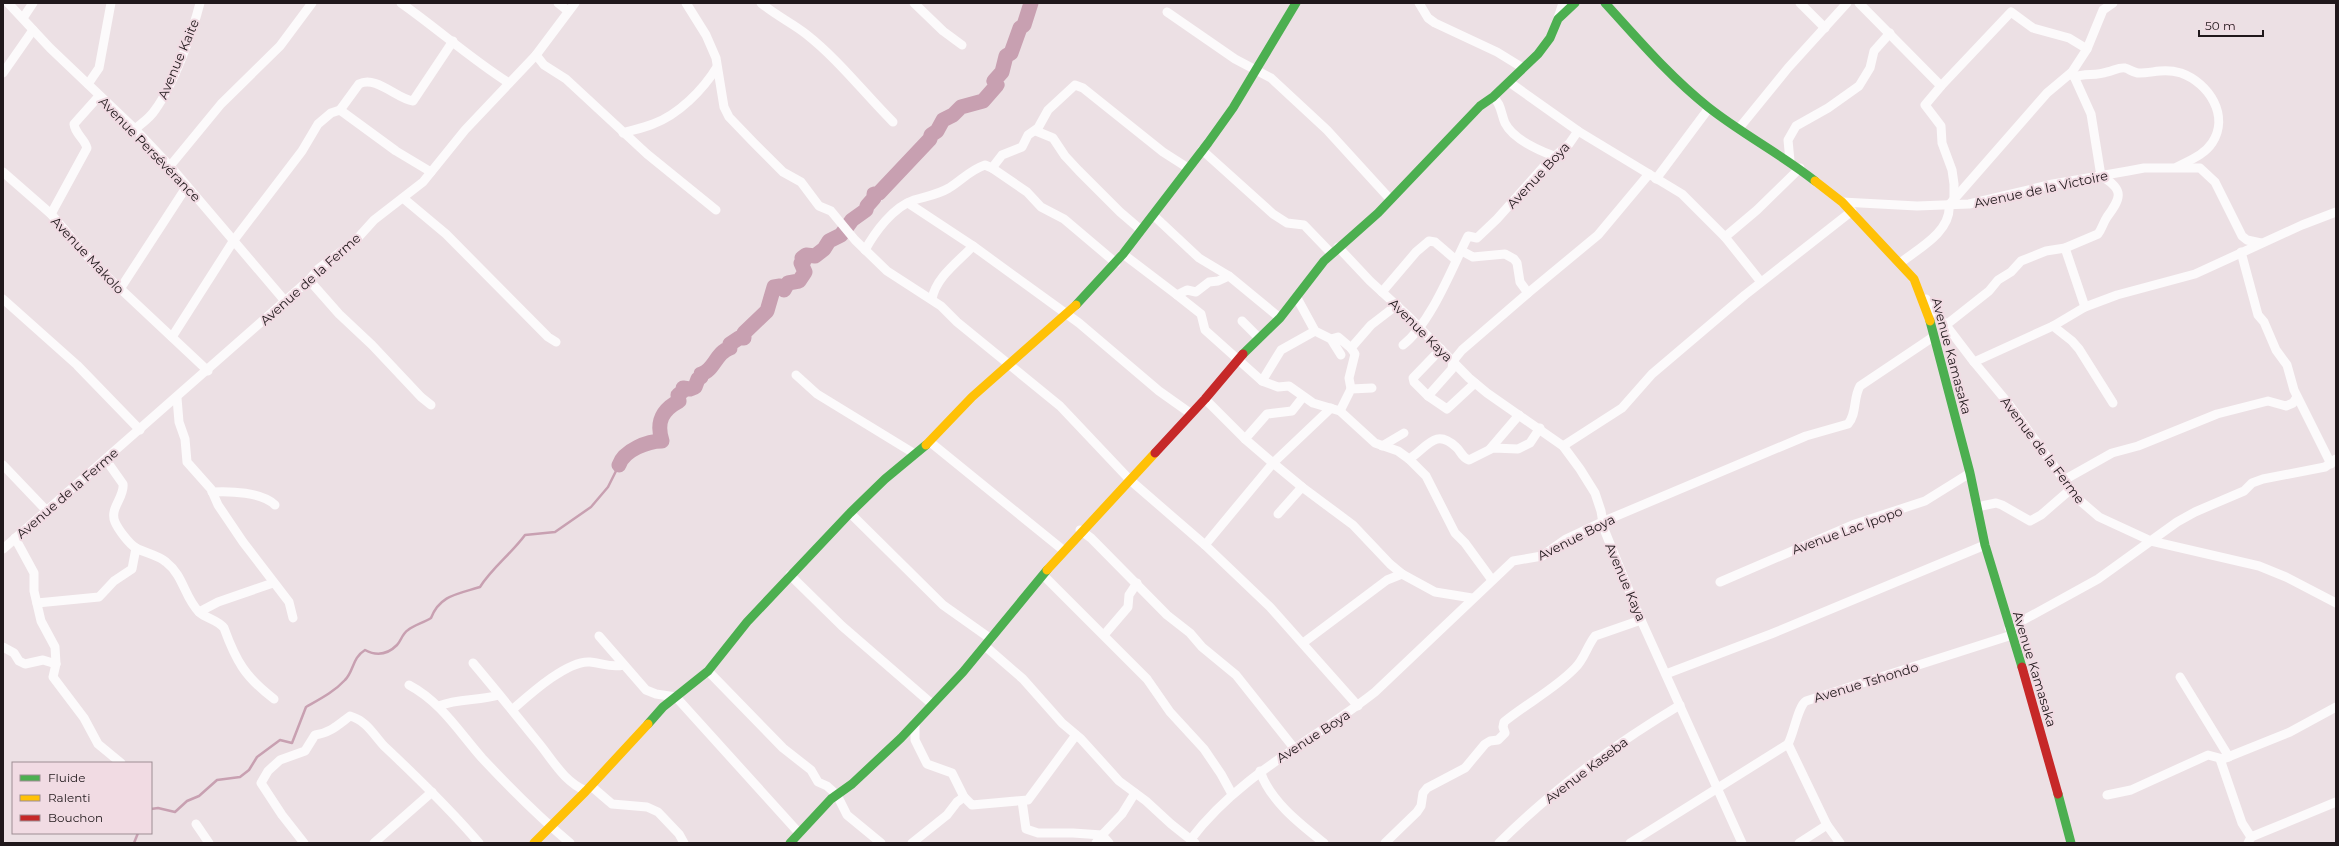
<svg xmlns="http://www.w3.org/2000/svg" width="2339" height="846" viewBox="0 0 2339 846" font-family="Montserrat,sans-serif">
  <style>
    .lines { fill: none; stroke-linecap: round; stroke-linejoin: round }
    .stream { stroke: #c8a0b1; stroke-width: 2.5 }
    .river { stroke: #c8a0b1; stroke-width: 15 }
    .street { stroke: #fcfafb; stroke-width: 9 }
    .fast { stroke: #4caf50; stroke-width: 9 }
    .slow { stroke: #ffc107; stroke-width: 9 }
    .jam { stroke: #c62828; stroke-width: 9 }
    .labels { text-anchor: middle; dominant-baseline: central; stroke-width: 4; stroke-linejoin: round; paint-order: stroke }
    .street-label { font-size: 13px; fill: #20181b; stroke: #f1dbe3 }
  </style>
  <rect width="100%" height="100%" fill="#ece0e4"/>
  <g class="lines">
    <g class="stream">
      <path d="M151,809L158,808L175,812L187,801L199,796L217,780L240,777L249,770L257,757L280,740L292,743L306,707C320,699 334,692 345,680C354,671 352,658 365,650C376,656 387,655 397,645C401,641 402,634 408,630C414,625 423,623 431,618C440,595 458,594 480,587C492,568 511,554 525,535L555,532L591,507L608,487L619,465"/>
      <polyline points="134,843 138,833"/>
    </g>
    <path class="river" d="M619,465C624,450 648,441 662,441C656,422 662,410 679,401L678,395L683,391V388L690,389L695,387L698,379L701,377V374C714,371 716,352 730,348V344L739,338H744V333L767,311L774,287L780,286L784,290L788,283L799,281L805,272L801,263L804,261L802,258L806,255L815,256L824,249L829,241L841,235L852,220L866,210L867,206L874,198V194L879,193L930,139L931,135L937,131L943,120L953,115L961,107L983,101L997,85L994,81L1002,72L1006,56L1011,53L1020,28L1024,25L1031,3"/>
    <g class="street">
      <polyline points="8,3 50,48 135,129 170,166 285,301"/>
      <path d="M401,3C438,29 471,59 509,83"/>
      <polyline points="558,3 568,11"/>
      <polyline points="686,3 706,35 716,58 724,107 729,117 754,143 783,172 801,182 819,206 831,211 855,240 887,271 941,306 957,322 1060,406 1130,480 1205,545 1270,607 1358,706"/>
      <path d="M761,3C775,15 792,23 806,34C839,60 864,93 893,122"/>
      <polyline points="914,3 943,31 962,45"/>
      <polyline points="1419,3 1428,18 1435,23 1497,52 1523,68"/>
      <polyline points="1800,3 1825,28"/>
      <polyline points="1859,3 1941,86 2011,12 2033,28 2069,38 2087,49"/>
      <polyline points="1167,12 1235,59 1271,78 1327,130 1390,199"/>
      <polyline points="23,18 33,3"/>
      <polyline points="1558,18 1563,3"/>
      <polyline points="536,55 544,65 566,79 647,154 716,210"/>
      <polyline points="3,73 33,30"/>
      <path d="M2074,77C2085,73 2096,76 2107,72C2113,71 2119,67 2125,68C2129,69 2134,73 2139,73C2154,73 2163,68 2181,73C2209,83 2230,116 2212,143C2204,155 2190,160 2177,167"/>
      <polyline points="1509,82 1578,131 1682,194 1725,237 1761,282"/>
      <polyline points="88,84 99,68 111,3"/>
      <polyline points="1941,86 1925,105 1941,126 1942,143 1952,170 1954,184 1954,200"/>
      <path d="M1493,97C1501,103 1501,114 1505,123C1513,139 1538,150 1554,156"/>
      <path d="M340,110L359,84C376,75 397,99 413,101L453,41"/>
      <polyline points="1740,127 1788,68 1847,3"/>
      <path d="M135,129C142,123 150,118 155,110C174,84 192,34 200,3"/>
      <polyline points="1036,131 1053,138 1065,156 1079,171 1120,212 1141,230"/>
      <path d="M623,133C633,130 643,128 653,124C678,115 703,90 717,67"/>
      <polyline points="1202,150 1273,214 1287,223 1304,225 1331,253"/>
      <polyline points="1790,161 1788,140 1796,126 1828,108 1859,86 1870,68 1874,51 1890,33"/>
      <polyline points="170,166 221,104 280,46 312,3"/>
      <polyline points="992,168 1027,192 1041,207 1064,219 1116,263"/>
      <polyline points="3,172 51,214 94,264 208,371"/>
      <polyline points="1656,179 1709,108"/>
      <polyline points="403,198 446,234 548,337 556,342"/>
      <polyline points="1842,202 1917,206 1969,204 2053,184 2128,171 2144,168 2200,168 2215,182 2242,236 2247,240 2261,243"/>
      <polyline points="908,203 973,246 1079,323 1159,391 1190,413"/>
      <path d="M51,214L87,148C85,139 75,134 74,124L99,96"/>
      <polyline points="1153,215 1199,258 1229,276"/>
      <polyline points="1725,237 1757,210 1800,168"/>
      <polyline points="1338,247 1370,281 1406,314 1469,378 1487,393 1563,446 1580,469 1595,493 1601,511 1604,529 1641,620 1742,843"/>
      <polyline points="2065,248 2085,307"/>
      <path d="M865,250C875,232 893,207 914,200C927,196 937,195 949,188C962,180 970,170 985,165L992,168L1002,155L1022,147L1028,135L1038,128L1048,110L1075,85L1083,88L1163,152L1188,168"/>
      <polyline points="1462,251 1473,257 1505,254 1514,259 1517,263 1520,282 1528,293 1598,235 1649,174"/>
      <polyline points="2241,252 2258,315 2264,322 2276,350 2287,365 2294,390 2331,464"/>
      <polyline points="1123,254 1177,295 1187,290 1196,292 1209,282 1218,281 1229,276 1280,318"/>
      <path d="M1900,263C1918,249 1952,231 1949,205L2047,93L2072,72L2087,49L2103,10L2113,3"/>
      <polyline points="309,280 339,314 372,345 421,397 431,405"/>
      <polyline points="120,289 187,186"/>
      <polyline points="1382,292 1416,252 1429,241 1435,242 1456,260"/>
      <path d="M1177,295L1201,314L1205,330L1262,381L1278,387L1289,386L1313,403L1340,411L1375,443L1398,451L1409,459C1427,448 1435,427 1456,447C1461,451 1461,457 1469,460L1493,448L1518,449L1530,443L1540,428"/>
      <polyline points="1297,298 1315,331 1331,339"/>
      <polyline points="3,299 77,365 140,430"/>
      <path d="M932,299C936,277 958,262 973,246"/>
      <polyline points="1926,299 1974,362 2008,403 2078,499 2099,517 2151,541 2259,566 2286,577 2336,603"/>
      <polyline points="1242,321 1259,338"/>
      <path d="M1946,325L1989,291L1998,280L2011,272L2021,261L2046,251L2065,248L2098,234C2102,229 2103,223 2107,217C2120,199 2126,190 2101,176L2091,114L2072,72"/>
      <polyline points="2053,326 2072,341 2079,349 2113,403"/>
      <polyline points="172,337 234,240 302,151 318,124 331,113 340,110 396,151 431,172"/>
      <path d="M1403,345C1431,323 1452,268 1468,236L1477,238L1497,219L1546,164L1569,144L1578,131"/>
      <polyline points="1341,355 1331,339 1338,337 1351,348"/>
      <polyline points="1974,362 2053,326 2085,307 2117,295 2195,274 2302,225 2336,212"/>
      <polyline points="796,375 817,394 915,454"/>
      <polyline points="1262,381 1281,350 1315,331"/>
      <polyline points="1475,383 1447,409 1428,396 1452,369 1453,361 1462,350 1528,293"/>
      <polyline points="1351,389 1349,378 1355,354 1351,348 1371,325 1397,305"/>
      <polyline points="1428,396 1414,382 1413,378 1441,349"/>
      <polyline points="1303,397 1292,411 1267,414 1245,439 1273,463 1331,408"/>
      <polyline points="177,398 179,422 185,439 187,462 211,489 218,505 243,542 289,602 293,618"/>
      <polyline points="1205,399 1245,439"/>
      <polyline points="1340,411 1351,389 1372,388"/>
      <polyline points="930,442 1063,550"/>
      <polyline points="1382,446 1404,433"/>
      <polyline points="1563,446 1622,408 1652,374 1745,295 1852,211"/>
      <polyline points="1490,449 1519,415"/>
      <polyline points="1409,459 1426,476 1455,533 1465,543 1492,580"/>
      <path d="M106,460L123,484C125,497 109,508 115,522C118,529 129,544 136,548C145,553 158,555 166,562C184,576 184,597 199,612C207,619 218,620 224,628C236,661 245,677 274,699"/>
      <polyline points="3,465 46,510"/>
      <polyline points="2064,480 2112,453 2138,446 2217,414 2268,401 2286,406 2293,403 2297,397"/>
      <path d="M212,492C230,491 262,492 275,505"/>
      <polyline points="1977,507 1996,503 2002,505 2030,521 2041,515 2071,489"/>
      <polyline points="850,513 943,605 991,639"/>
      <polyline points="1278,514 1302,487 1353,525 1390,564 1402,574 1435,592 1472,598"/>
      <polyline points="1080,530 1091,538 1167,615 1190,633 1202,647 1236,675 1294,748"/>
      <polyline points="15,538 34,573 34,591 41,621 55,647 56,664 53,677 84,718 98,744 121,763"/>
      <polyline points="1205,545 1273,463 1302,487"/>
      <polyline points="3,549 309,280 318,269 355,241 374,220 423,182 465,130 536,55 575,3"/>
      <polyline points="790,575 842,626 932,704"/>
      <polyline points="1044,576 1147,679 1170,712 1204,749 1221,774 1232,794"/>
      <polyline points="1720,582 1855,524 1925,501 1970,473"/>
      <polyline points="37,603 99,597 114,581 132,569 136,548"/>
      <polyline points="199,612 218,602 273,583"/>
      <polyline points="2009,628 2098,579 2177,522 2195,512 2244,491 2252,483 2263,479 2325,467 2336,459"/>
      <polyline points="1104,635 1128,607 1129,595 1137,583"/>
      <polyline points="599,636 646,690 656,694 676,697 799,833"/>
      <polyline points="1303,643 1387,580 1402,574"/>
      <polyline points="985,646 1023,679 1062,723 1081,739 1119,781 1146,801 1171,824 1195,843"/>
      <polyline points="3,647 14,653 19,661 25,664 43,660 56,664"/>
      <path d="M473,663C495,689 516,715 537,741C553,760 563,781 586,791"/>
      <polyline points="708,671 783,748 811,770 818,782 827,786 837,795 847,815 881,843"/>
      <polyline points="1666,674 1771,634 1985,545"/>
      <polyline points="2180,677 2229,757"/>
      <path d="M409,685C441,702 459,732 482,758C510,788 539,817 570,843"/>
      <path d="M439,706C458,698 479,701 499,695"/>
      <path d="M512,710C528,696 567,660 590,662C603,663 610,668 623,665"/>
      <polyline points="915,723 915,740 927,764 952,773 964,797 972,805 1028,800 1076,735"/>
      <polyline points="1788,744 1827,825 1840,843"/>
      <polyline points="2220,759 2242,823 2251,837 2248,843"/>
      <path d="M1260,771C1270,801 1300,824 1324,843"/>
      <polyline points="591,786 612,804 647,807 658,812 679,834 684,843"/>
      <polyline points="2107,795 2131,790 2208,755 2223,759 2290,732 2336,707"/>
      <polyline points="1022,801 1026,829 1038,833 1073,833 1102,835 1122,814 1135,793"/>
      <polyline points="196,824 209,843"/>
      <polyline points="2251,837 2336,802"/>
      <path d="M1191,839C1240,774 1313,741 1375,692L1513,561L1542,556L1566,539L1602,522L1806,436L1848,424C1857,414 1853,398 1860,386L1933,337"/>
      <path d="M304,843L282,815L261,783L268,771L280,760L305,751L315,735C330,733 338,725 350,716C367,721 373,734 384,746C417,777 449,808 479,843"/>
      <polyline points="374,843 432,792"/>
      <polyline points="912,843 947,815 957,802 964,797"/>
      <polyline points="1096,843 1102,835 1109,843"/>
      <path d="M1385,843L1417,812L1421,806L1423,793L1427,788L1465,768L1485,744L1490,741L1498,740L1505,733L1503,727L1504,722C1527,703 1555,689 1575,668C1584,660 1587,646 1595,636L1641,620"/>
      <path d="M1499,843C1553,789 1615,744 1680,705"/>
      <path d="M1630,843L1788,744C1794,733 1798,706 1806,701L2012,635"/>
      <polyline points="1799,843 1827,825"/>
    </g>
    <g class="fast">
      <path d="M1605,3C1638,39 1669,76 1708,107C1742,134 1781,154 1815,181"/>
      <polyline points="1076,305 1123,254 1208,143 1233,108 1296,3"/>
      <polyline points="1930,321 1970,473 1985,545 2022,667"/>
      <polyline points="1243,354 1280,318 1324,261 1378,213 1480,106 1493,97 1538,54 1550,38 1558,19 1575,3"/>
      <polyline points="648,724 663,707 708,671 747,622 850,513 885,479 926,445"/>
      <polyline points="2058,794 2071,843"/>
      <polyline points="790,843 831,799 852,784 901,738 963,672 1047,570"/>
    </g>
    <g class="slow">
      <polyline points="1815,181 1842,202 1914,279 1930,321"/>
      <polyline points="926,445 972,397 1076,305"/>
      <polyline points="1047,570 1155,453"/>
      <polyline points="534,843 586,791 648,724"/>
    </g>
    <g class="jam">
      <polyline points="1155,453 1205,399 1243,354"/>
      <polyline points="2022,667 2058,794"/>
    </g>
  </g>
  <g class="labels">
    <g class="street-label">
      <text transform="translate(178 59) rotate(-67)">Avenue Kaite</text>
      <text transform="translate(150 149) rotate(46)">Avenue Persévérance</text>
      <text transform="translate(1538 175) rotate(-47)">Avenue Boya</text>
      <text transform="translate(2041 189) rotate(-12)">Avenue de la Victoire</text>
      <text transform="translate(88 255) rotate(47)">Avenue Makolo</text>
      <text transform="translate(310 279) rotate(-42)">Avenue de la Ferme</text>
      <text transform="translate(1421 330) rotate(45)">Avenue Kaya</text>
      <text transform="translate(1952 356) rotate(75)">Avenue Kamasaka</text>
      <text transform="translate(2043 450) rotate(53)">Avenue de la Ferme</text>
      <text transform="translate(67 493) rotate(-41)">Avenue de la Ferme</text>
      <text transform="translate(1847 530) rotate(-20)">Avenue Lac Ipopo</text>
      <text transform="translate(1576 537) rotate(-27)">Avenue Boya</text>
      <text transform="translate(1626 582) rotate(67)">Avenue Kaya</text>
      <text transform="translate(2035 669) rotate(73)">Avenue Kamasaka</text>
      <text transform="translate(1866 682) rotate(-17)">Avenue Tshondo</text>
      <text transform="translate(1313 736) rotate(-33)">Avenue Boya</text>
      <text transform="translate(1586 770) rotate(-37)">Avenue Kaseba</text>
    </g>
  </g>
  <rect width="2339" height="846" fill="none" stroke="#20181b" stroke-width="8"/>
  <rect x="12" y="762" width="140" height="72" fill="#f1dbe3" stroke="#9d8d93"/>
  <rect x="20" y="775" width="20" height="6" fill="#4caf50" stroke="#9d8d93"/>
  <text x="48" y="782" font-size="12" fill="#20181b">Fluide</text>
  <rect x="20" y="795" width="20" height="6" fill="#ffc107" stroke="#9d8d93"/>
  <text x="48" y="802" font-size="12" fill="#20181b">Ralenti</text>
  <rect x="20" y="815" width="20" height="6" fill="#c62828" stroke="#9d8d93"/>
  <text x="48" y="822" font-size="12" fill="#20181b">Bouchon</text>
  <path d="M2199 30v6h64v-6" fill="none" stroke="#20181b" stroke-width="2"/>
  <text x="2205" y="30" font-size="12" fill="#20181b" stroke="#f1dbe3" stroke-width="3" paint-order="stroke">50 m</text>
</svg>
